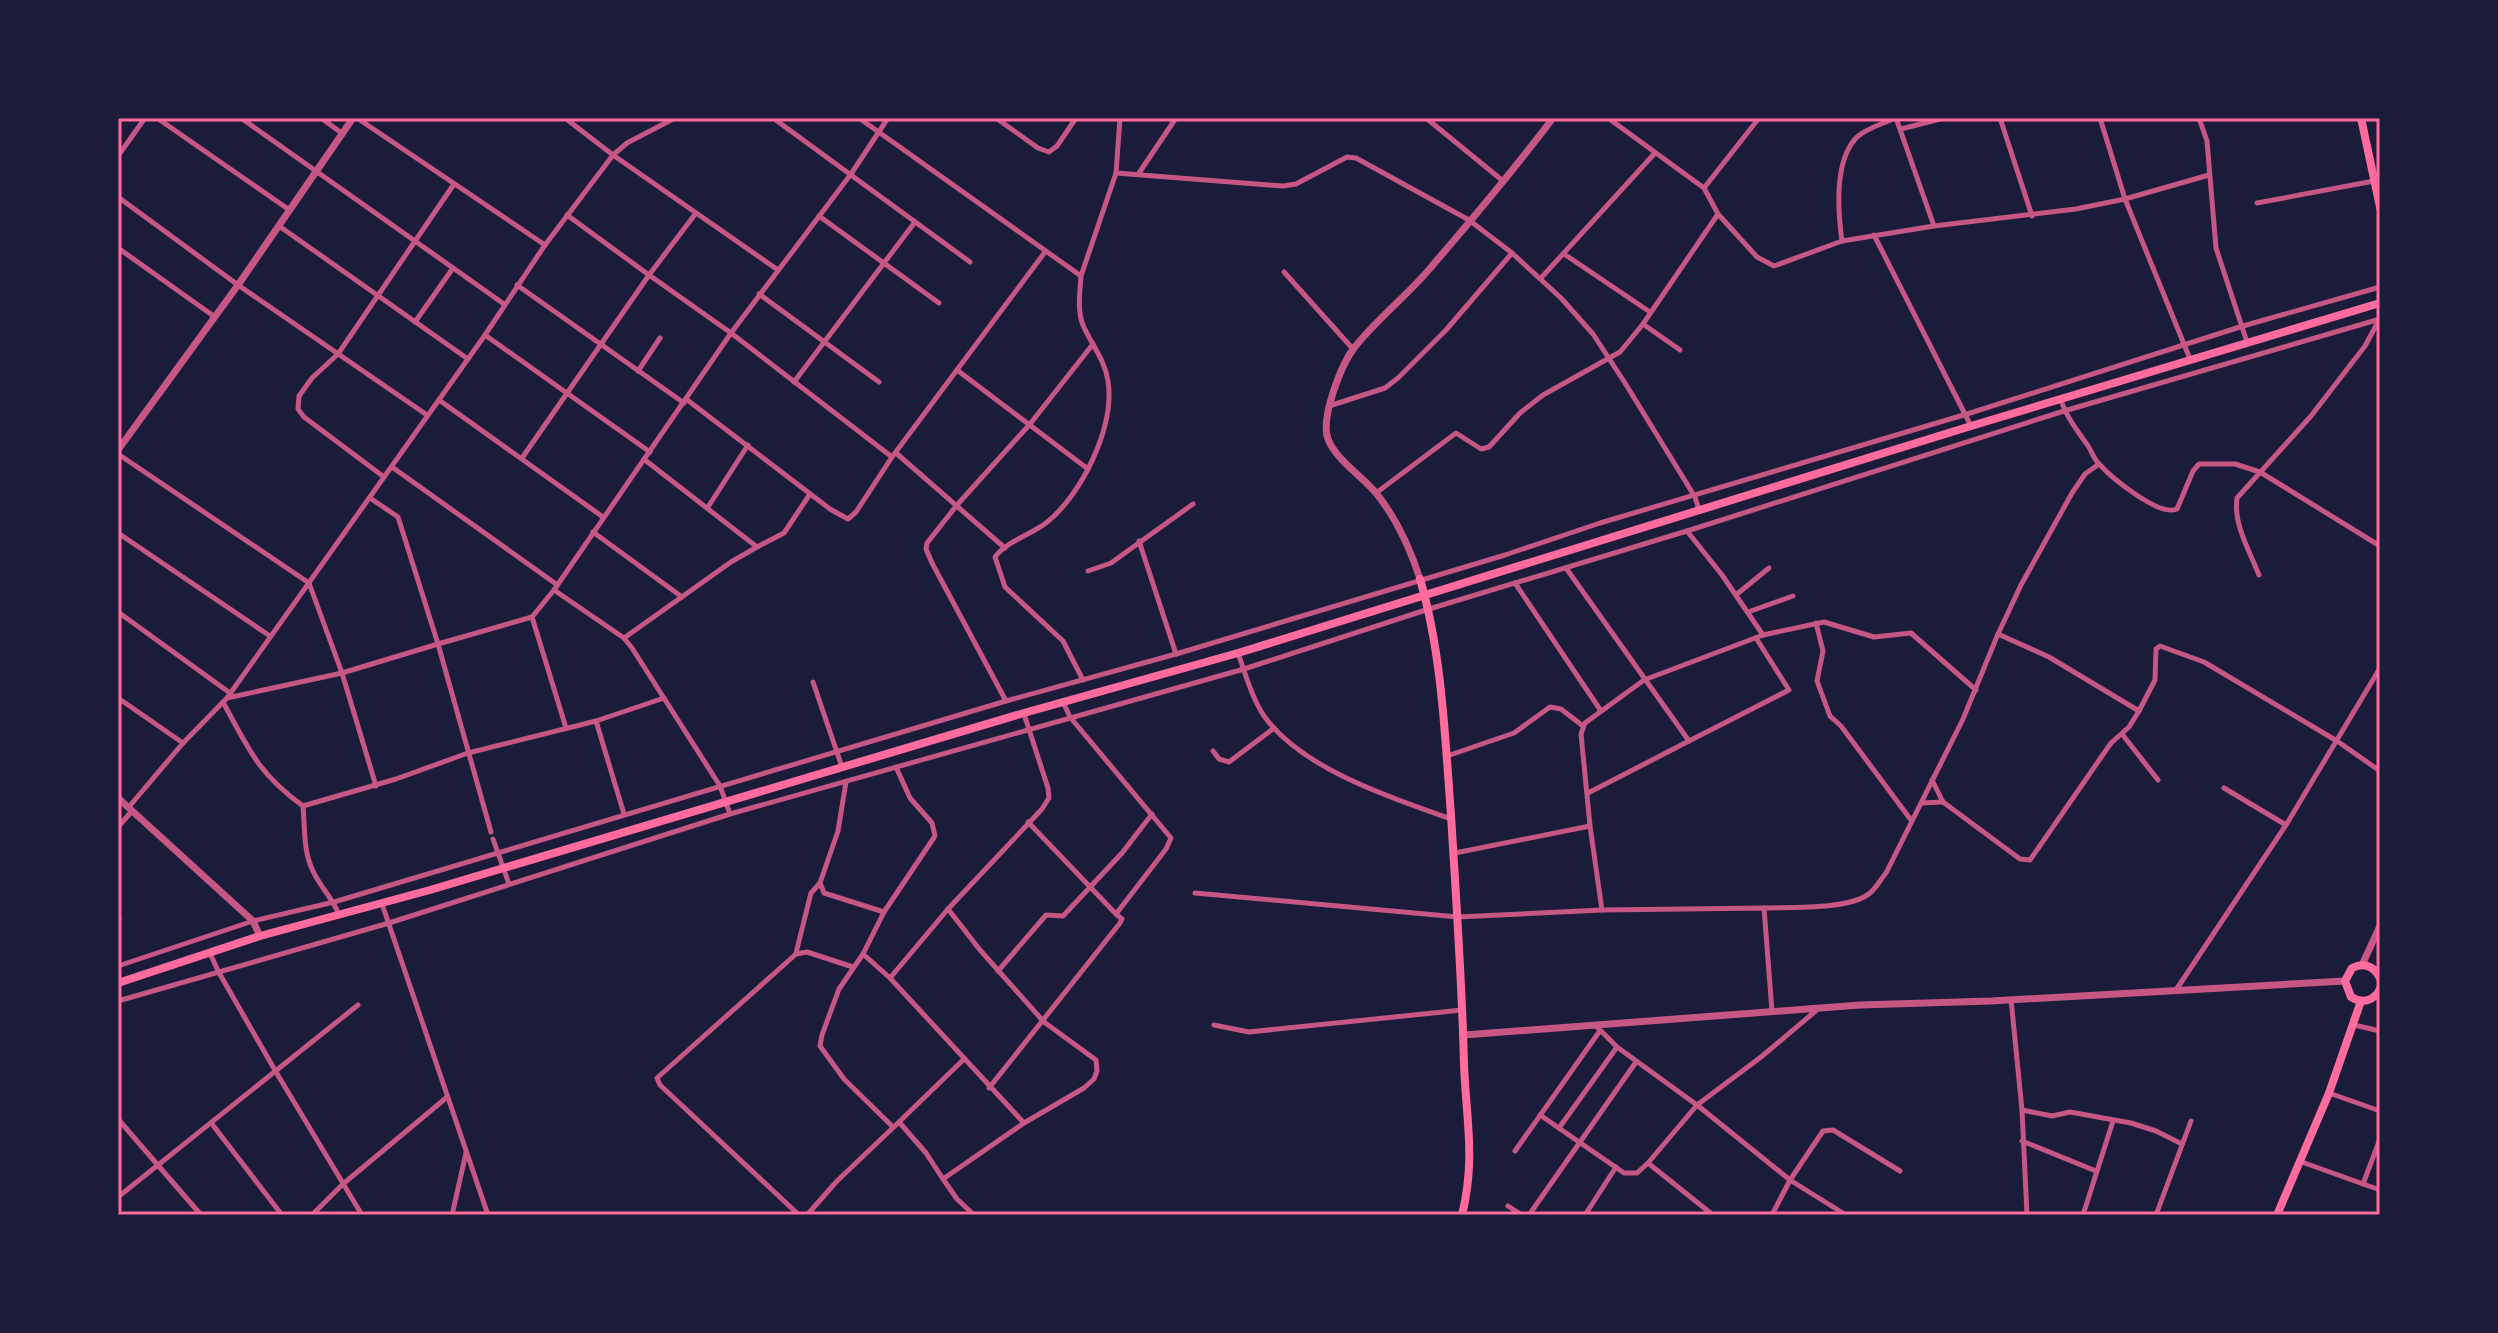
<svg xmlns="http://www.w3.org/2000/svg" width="2498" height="1333" viewBox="0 0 2498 1333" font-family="'Public Sans',sans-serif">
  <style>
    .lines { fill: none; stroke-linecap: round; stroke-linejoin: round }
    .minor { stroke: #c65784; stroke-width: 5 }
    .tertiary { stroke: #c65784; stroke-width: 7 }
    .secondary { stroke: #ff6b9d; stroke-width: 8 }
    .neatline { fill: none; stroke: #ff6b9d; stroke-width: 3 }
  </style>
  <rect width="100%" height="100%" fill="#1b1b3a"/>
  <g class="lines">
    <g class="minor">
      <polyline points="157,118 288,209"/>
      <polyline points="241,118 504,304"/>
      <polyline points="321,118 343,134"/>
      <polyline points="357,118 545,245"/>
      <polyline points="565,118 613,155 778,270"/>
      <polyline points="773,118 970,262"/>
      <polyline points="859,118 1081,276 1116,173 1120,118"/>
      <polyline points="996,118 1038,148 1049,152 1057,146 1076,118"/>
      <polyline points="1426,118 1503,181"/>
      <polyline points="1608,118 1704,188 1718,214 1757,257 1774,266 1842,241 1934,226 2076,209 2125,199 2209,175"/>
      <polyline points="1896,118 1934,226"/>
      <polyline points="2000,118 2032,216"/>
      <polyline points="2100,118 2125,199 2190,359"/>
      <polyline points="2199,118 2207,141 2216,248 2247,342"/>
      <polyline points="1901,129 1944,118"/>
      <polyline points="118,156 145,118"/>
      <polyline points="1116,173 1283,186 1296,184 1347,157 1356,158 1469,220 1512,253 1561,298 1593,334 1625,383 1695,497 1699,510"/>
      <polyline points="1139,173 1176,118"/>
      <polyline points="1704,188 1759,118"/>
      <polyline points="118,197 238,285 427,415"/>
      <polyline points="2257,203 2374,181"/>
      <polyline points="696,213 649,275 731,333 892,457"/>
      <polyline points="819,216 939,303"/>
      <polyline points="279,226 468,359"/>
      <polyline points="1874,235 1971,426"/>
      <path d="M1842,241C1838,212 1834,162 1856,138C1866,128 1883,124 1895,118"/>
      <polyline points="118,248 215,317"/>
      <polyline points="1564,254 1650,312"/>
      <polyline points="1284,272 1353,349"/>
      <path d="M1081,276C1080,291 1077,311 1083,325C1091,344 1105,360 1108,381C1115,426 1082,495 1046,523C1030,535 1007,541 995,557L1005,587L1063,641L1083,680"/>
      <polyline points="1541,278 1655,153"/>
      <polyline points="517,285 684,403"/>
      <polyline points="759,294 879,382"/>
      <polyline points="415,322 453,268"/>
      <polyline points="1643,324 1680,350"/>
      <polyline points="485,335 650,452"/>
      <polyline points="957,370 1088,469"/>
      <polyline points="638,371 660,338"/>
      <polyline points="794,382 915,222"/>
      <polyline points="686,399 830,509 848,519 856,512 892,457 1045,252"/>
      <polyline points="439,400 603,517"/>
      <path d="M2061,400C2066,416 2076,429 2086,443C2091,449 2093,458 2099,464C2112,478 2159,517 2177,509L2193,471L2199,464H2235L2260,472L2380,546"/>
      <polyline points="1329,406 1385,388 1398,378 1446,330 1512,253"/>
      <polyline points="896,453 1005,548"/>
      <polyline points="118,454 309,583 342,673 376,786"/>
      <polyline points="522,458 649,275 567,215"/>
      <polyline points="645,460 757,547 784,533 810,494"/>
      <polyline points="392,467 556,584"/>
      <polyline points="384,477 304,417 298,409 299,396 312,378 338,354 454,184"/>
      <polyline points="1376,493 1456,433 1481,449 1489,447 1520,413 1543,395 1620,352 1643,324 1718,214"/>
      <polyline points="708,507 748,445"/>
      <polyline points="1687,531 1722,575 1763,635"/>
      <polyline points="593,532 682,597"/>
      <polyline points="118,533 270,636"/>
      <polyline points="1139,541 1176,654"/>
      <polyline points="1566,568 1689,741 1588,793"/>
      <polyline points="1088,571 1111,563 1193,504"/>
      <path d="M2259,575C2250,552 2233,524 2237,498L2311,416L2365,346L2379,320"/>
      <polyline points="1515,583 1601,711"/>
      <polyline points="554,590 624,638 632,648 720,786 730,814"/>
      <polyline points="1737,594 1769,568"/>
      <polyline points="118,612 230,693"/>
      <polyline points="1748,612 1793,596"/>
      <polyline points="532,617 566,728"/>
      <polyline points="1816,623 1823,651 1817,681 1830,716 1841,726 1911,820"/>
      <polyline points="1998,634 2049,657 2139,711"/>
      <polyline points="624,638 731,562 757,547"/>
      <path d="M1238,653C1245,673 1252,698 1264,716C1302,769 1391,798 1451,819"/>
      <polyline points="813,682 842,767"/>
      <polyline points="118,698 183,743"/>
      <polyline points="227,698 342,673 438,644 398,517 370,498"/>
      <polyline points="1006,701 932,563 926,549 927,543 957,505 1030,424 1093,344"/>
      <path d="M223,702C249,750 258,773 303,806L396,779L468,753L596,721L664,698"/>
      <polyline points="596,721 624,814"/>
      <polyline points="2122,734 2158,780"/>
      <polyline points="1689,741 1789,690 1756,638"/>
      <polyline points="1213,751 1219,759 1229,762 1274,728"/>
      <polyline points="1447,756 1514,733 1550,707 1561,709 1583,726"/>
      <polyline points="1932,780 1943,802 2020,859 2030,860 2111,743 2129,727 2139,711 2155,680 2156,649 2160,646 2204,662 2337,741 2380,771"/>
      <polyline points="846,782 838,831 820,883 824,893 884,912"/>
      <polyline points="2224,788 2286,825"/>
      <polyline points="1922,803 1943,802"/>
      <path d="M303,806C305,827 303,851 313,871C320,887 333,898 339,915"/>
      <polyline points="128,808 183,743 227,698 485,335 545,245 613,155 627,143 675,118"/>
      <polyline points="1028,822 1116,914"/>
      <polyline points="118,827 132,811"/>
      <polyline points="491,832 438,644 532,617 554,590 731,333 851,174 888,118"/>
      <polyline points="493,839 509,884"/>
      <polyline points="1455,853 1590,826"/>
      <polyline points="1195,893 1458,917 1602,910"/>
      <polyline points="382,904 488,1215"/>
      <path d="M1764,908C1790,907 1850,910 1870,893C1876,888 1881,879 1886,873L1963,719L1998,634L2021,585L2072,493L2085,474L2099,464"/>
      <polyline points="118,916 119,919"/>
      <polyline points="210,953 218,971 276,1072 362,1215"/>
      <polyline points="796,953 811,893 820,883"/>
      <polyline points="863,954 890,978 1024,1123"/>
      <polyline points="118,966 253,921 334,902 1006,701 1176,654 1505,555 1600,523 1967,414 2243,326 2380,287"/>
      <polyline points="998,971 1046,915 1063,916 1122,853 1152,814"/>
      <polyline points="890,978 948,909"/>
      <polyline points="2176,990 2286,825 2380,668"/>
      <polyline points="2011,999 2022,1110 2027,1215"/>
      <polyline points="118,1001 389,923 730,814 1244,669 1429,609 1687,531 2064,411 2380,319"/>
      <polyline points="1772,1011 1764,908 1602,910 1590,826 1581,734 1585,723 1644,680 1763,635 1824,622 1874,637 1911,633 1976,690"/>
      <polyline points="1214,1025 1249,1032 1462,1010"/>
      <polyline points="2354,1025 2380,1031"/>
      <polyline points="1596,1026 1617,1047 1697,1105 1790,1180 1772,1215"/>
      <polyline points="989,1088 1120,923 1122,919 1116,914 1166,849 1171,838 1070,717 1063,702"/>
      <polyline points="2329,1093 2380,1111"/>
      <polyline points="2022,1110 2052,1116 2070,1112 2131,1123 2156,1131 2182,1144"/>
      <polyline points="1540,1115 1624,1173 1637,1173 1648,1163"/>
      <polyline points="118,1119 201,1215"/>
      <polyline points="899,1122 963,1060"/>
      <polyline points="212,1124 282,1215"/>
      <polyline points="893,1127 844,1079 820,1046 822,1035 839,989 863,954 884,912 935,836 932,823 910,798 896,767"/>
      <polyline points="1559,1128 1617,1047"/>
      <polyline points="2022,1141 2096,1171"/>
      <polyline points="1515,1151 1599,1032"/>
      <polyline points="2299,1161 2380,1190"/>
      <polyline points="943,1179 957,1199 974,1215"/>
      <polyline points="2363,1184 2380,1139"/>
      <polyline points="118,1197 358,1005"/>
      <polyline points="1508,1206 1522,1215"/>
      <polyline points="312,1215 343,1184 446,1098"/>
      <polyline points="452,1215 466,1153"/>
      <polyline points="799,1215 660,1085 657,1078 796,954 807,952 853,967"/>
      <polyline points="807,1215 837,1181 899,1122 926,1153 943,1179 1024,1123 1084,1088 1094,1079 1097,1071 1096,1060 1044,1022 980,950 948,909 1042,809 1049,798 1048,788 1024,714"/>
      <polyline points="1529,1215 1636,1062"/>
      <polyline points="1585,1215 1616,1167"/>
      <polyline points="1713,1215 1648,1163 1697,1105 1761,1057 1818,1009"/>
      <polyline points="1846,1215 1790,1180 1823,1131 1833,1130 1900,1171"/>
      <polyline points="2083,1215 2113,1121"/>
      <polyline points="2156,1215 2191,1121"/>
    </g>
    <g class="tertiary">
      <polyline points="118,450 238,285 353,118"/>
      <path d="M1420,579C1410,548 1397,519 1376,493C1362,476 1336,460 1328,439C1320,419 1341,365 1354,348C1375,321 1403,299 1426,273C1469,223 1513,171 1553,118"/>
      <polyline points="118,798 253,921 260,936"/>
      <polyline points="2362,965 2380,926"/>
      <polyline points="1464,1035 1860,1005 1991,1001 2345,981"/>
    </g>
    <g class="secondary">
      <polyline points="2361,118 2380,207"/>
      <path d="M1420,579C1442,654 1445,737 1451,815C1456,898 1462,981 1464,1064C1466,1119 1476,1158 1462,1215"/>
      <path d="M2380,978C2374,966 2364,962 2352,968L2345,981L2351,997C2363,1004 2374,1001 2380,989"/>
      <polyline points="118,983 260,936 430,890 1024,713 1238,653 1971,426 2380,303"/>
      <polyline points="2277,1215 2329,1093 2361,1001"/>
    </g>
  </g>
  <rect width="2498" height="1333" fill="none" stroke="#1b1b3a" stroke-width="240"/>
  <rect x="120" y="120" width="2258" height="1093" class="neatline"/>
</svg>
